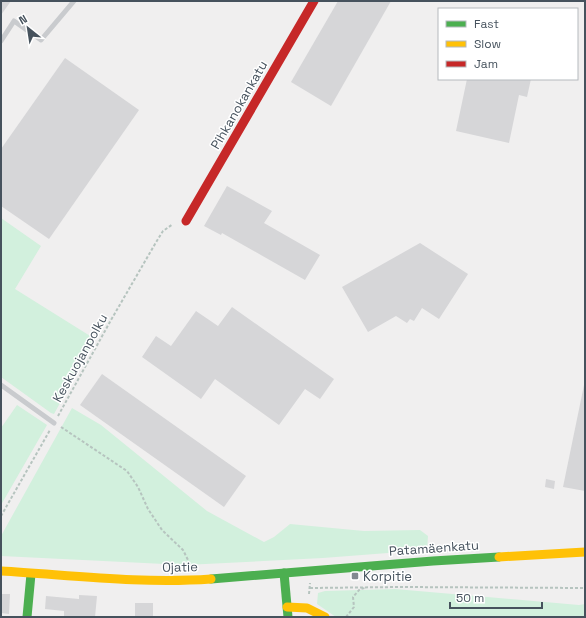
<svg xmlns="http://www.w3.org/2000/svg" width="586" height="618" viewBox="0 0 586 618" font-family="'Space Grotesk',sans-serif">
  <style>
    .green { fill: #d2f0dd }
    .building { fill: #d6d6d8 }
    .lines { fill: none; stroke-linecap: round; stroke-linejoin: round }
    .path { stroke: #b6c4bf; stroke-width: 2; stroke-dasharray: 3 2; stroke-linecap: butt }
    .lane { stroke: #c9cbce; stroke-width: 5 }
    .fast { stroke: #4caf50; stroke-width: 9 }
    .slow { stroke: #ffc107; stroke-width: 9 }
    .jam { stroke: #c62828; stroke-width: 9 }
    .poi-dot { fill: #828990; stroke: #fff; stroke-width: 1.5 }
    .labels { text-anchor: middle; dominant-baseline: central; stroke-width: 3; stroke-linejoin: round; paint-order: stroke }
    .street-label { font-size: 13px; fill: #46525d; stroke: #fff }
    .poi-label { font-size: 13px; fill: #46525d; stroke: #fff; text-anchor: start }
  </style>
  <rect width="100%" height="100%" fill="#f0efef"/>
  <g class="green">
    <polygon points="1,218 41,246 15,289 95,339 54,414 51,413 1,377"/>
    <polygon points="17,405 47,425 1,505 1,428"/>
    <polygon points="72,408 101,425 207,511 264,542 274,537 290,524 364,531 420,530 428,536 427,550 323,558 185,565 1,556 1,536"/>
    <polygon points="395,589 579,605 585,604 585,617 336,617 317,604 318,593 325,591"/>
  </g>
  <g class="building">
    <polygon points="1,1 11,1 1,15"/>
    <polygon points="338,1 391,1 331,106 291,82"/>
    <polygon points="65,58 139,110 49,239 1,206 1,149"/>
    <polygon points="467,79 531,79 527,97 519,95 509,143 456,131"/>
    <polygon points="227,186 272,211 264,223 320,255 305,280 222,233 221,235 204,226"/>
    <polygon points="420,243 468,274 439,319 422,308 414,321 410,319 407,323 396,316 368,332 342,287"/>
    <polygon points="232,307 334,379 320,399 305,389 279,425 215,379 201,399 142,357 156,336 171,346 196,311 218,326"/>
    <polygon points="102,374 246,476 224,507 80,405"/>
    <polygon points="584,385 585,385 585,491 563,487"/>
    <polygon points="546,479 555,481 554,489 545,487"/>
    <polygon points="1,594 10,594 9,614 1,613"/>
    <polygon points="79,595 97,596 95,617 64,617 64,611 45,609 46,596 79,599"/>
    <rect x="135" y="603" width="18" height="14"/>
  </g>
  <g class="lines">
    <g class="path">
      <polyline points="58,416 111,320 155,244 163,231 173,224"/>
      <polyline points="61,427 127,471 138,487 148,509 162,530 183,550 189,562 190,568"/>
      <polyline points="1,516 50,430"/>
      <polyline points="310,588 400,587 585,588"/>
      <polyline points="309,594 310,583"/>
      <polyline points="346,617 354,607 353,597 360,589 365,588"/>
    </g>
    <g class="lane">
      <polyline points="1,41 14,21 41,40 74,1"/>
      <polyline points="1,385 54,423"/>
    </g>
    <g class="fast">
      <polyline points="284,573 288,617"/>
      <polyline points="211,579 433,561 499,557"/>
      <polyline points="27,617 31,574"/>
    </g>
    <g class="slow">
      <polyline points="499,557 585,552"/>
      <path d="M1,571C70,575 141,584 211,579"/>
      <polyline points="287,607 307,608 325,617"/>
    </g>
    <polyline class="jam" points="186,221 314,1"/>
  </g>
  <rect class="poi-dot" x="351" y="572" width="8" height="8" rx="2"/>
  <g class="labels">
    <g class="street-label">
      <text transform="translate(239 105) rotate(-60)">Pihkanokankatu</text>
      <text transform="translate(80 358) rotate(-61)">Keskuojanpolku</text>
      <text transform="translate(434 548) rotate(-4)">Patamäenkatu</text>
      <text transform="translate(180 567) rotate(-1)">Ojatie</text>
    </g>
    <g class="poi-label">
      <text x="363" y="576">Korpitie</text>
    </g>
  </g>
  <rect width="586" height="618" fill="none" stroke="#46525d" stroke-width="4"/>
  <rect x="438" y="8" width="140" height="72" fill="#ffffff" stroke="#b5babe"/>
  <rect x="446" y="21" width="20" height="6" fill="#4caf50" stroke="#b5babe"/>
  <text x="474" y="28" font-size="12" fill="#46525d">Fast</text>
  <rect x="446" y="41" width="20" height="6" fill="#ffc107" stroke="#b5babe"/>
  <text x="474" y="48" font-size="12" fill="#46525d">Slow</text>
  <rect x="446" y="61" width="20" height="6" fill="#c62828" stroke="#b5babe"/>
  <text x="474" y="68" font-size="12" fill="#46525d">Jam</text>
  <g transform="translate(28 28) rotate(330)" stroke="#ffffff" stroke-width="3" paint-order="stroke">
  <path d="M0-3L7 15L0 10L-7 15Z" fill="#46525d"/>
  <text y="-6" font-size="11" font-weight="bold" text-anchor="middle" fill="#46525d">N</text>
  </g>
  <path d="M450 602v6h92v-6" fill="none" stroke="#46525d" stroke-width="2"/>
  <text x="456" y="602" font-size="12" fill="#46525d" stroke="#ffffff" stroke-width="3" paint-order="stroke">50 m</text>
</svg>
